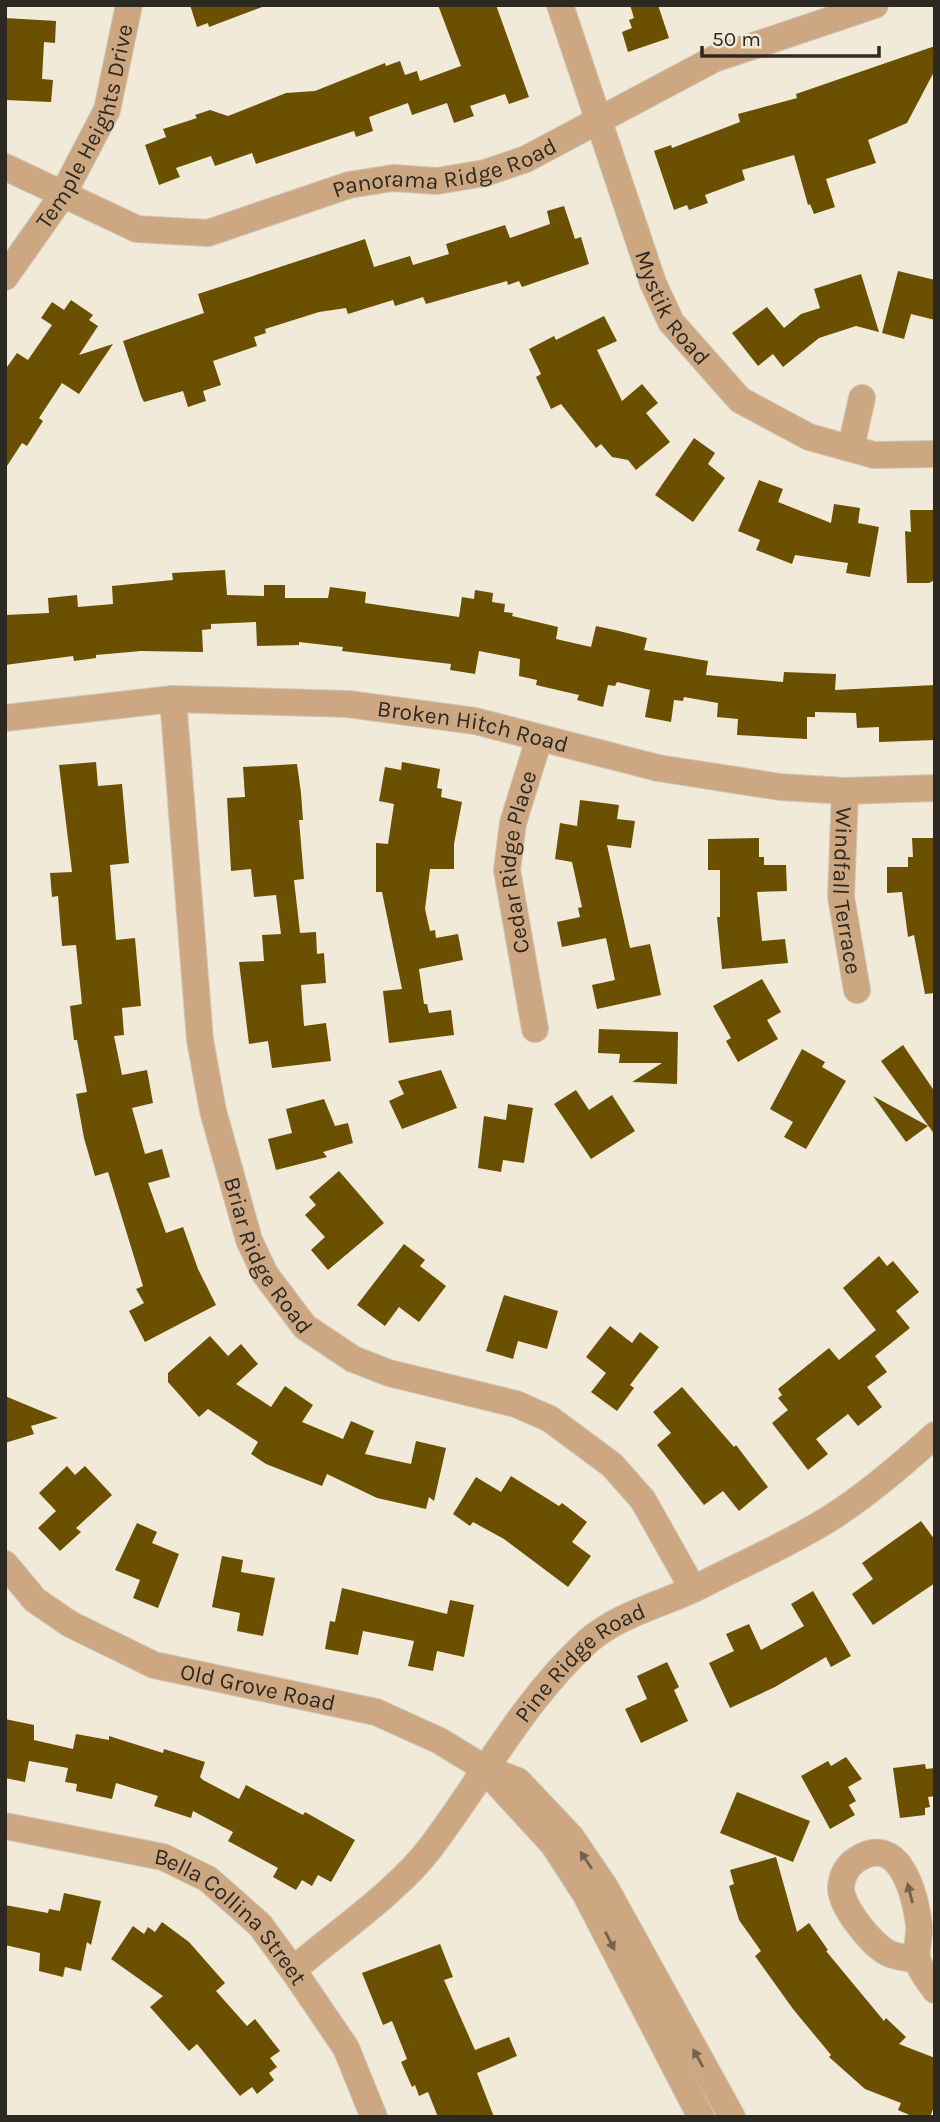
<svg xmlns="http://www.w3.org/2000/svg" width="940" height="2122" viewBox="0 0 940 2122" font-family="Karla,sans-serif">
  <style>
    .building { fill: #6a5000 }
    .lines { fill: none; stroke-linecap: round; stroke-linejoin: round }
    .minor-casing { stroke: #cec7b7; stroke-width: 28 }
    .minor { stroke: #cda781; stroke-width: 26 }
    .oneway { fill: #74624d }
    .labels { text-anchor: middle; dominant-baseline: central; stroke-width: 7; stroke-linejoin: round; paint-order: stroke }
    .street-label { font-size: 23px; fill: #2c2922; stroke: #f2ead8 }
  </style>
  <rect width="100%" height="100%" fill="#f2ead8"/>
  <g class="building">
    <polygon points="190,5 261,5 262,7 209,27 208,23 197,27"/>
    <polygon points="438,5 496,5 529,97 509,104 505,94 470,106 474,116 454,123 447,103 412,115 408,103 369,117 373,131 356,137 354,131 256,164 252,153 215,166 211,156 176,168 180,177 159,185 145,145 166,137 163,129 197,118 195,115 210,110 228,116 286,93 315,91 385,63 386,66 400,61 405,75 417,71 420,81 461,66"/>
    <polygon points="630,5 658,5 669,38 628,52 622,32 632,28 629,20 634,18"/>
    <polygon points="5,18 56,21 55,43 44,42 42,79 53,80 51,102 5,100"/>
    <polygon points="935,46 935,70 907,123 868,140 876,163 826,179 835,207 814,214 810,204 808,205 794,155 742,170 745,180 705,195 708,203 689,210 687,205 674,210 654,151 671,145 672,148 740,122 738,114 797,98 796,94"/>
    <polygon points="564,206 575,239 581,237 589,264 522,287 519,281 508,285 507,281 426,304 423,297 395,306 393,300 348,314 346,308 319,312 265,329 266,333 254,337 257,346 213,361 221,385 203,391 206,401 188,407 183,391 144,402 141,396 123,341 204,313 198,294 365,239 374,267 410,256 413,265 449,254 446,244 505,225 510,238 550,224 547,211"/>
    <polygon points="898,271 935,280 935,320 911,314 904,339 882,333"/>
    <polygon points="861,274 879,332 856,326 819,338 783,367 773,354 758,366 732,333 767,307 784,328 801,314 820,308 814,289"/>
    <polygon points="71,300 93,315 89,320 98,326 79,355 113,344 79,394 62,383 39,418 43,421 27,446 22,443 5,469 5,370 17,353 28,360 52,325 41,318 52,302 64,310"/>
    <polygon points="604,316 617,341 597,350 622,401 642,384 658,403 646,413 670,442 636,470 628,460 612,457 601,444 596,448 561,404 551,409 536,377 541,374 529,349 554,336 556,340"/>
    <polygon points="694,438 715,453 708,464 725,478 693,522 655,495"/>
    <polygon points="759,480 783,489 778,502 831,523 834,504 860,508 858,523 879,527 870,577 846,573 848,563 795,555 792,564 756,550 760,540 738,531"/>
    <polygon points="910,510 935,510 935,580 929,583 907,583 905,531 911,532"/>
    <polygon points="225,570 227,595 264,596 264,585 285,585 285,598 328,598 330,587 366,592 365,603 459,617 462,597 474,599 475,590 493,593 492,602 505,604 504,612 513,613 512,616 558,627 556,639 591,647 596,626 619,631 647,638 644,650 708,661 706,675 783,682 784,672 836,674 835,690 935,685 935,740 879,742 879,727 857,728 856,713 815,712 815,717 807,717 807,739 737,735 738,719 717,717 718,703 684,697 683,701 674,700 671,722 645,717 650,690 617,682 615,686 608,685 603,707 577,700 579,695 536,685 537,680 519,676 520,659 479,651 475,674 450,670 451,664 342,651 343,647 299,642 299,645 257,646 256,622 211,624 211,629 202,630 203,652 141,651 96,655 96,658 74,661 73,656 5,665 5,615 49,613 48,598 77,595 78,607 113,604 112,586 173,580 172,573"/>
    <polygon points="96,762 98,786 122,784 129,863 110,865 116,940 135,938 141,1006 122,1008 124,1035 114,1036 122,1075 147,1070 153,1103 132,1108 145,1154 162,1149 170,1177 148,1183 166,1233 183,1227 198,1269 216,1305 145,1342 129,1311 144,1303 136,1289 143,1286 108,1172 95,1176 84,1138 76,1094 87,1092 77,1040 74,1040 70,1006 82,1004 76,945 62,946 58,896 52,897 50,873 72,872 59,765"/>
    <polygon points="402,762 440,769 437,788 442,789 441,797 462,802 454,844 454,869 430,869 425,909 430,931 435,930 436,938 458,934 463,960 419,969 424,1004 427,1004 429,1013 451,1010 454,1035 389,1043 383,991 402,989 382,892 376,892 376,843 388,844 394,804 379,801 385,767 401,770"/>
    <polygon points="297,764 301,793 303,820 299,820 304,879 294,880 300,933 316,932 317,954 324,953 326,983 301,985 304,1026 326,1023 331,1061 272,1068 268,1041 249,1044 239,962 264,961 262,935 281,934 276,895 254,897 251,869 231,871 227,798 245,797 243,767"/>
    <polygon points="580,800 619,805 617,819 635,821 631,848 607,845 630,948 650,944 661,995 597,1009 592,985 615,980 606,938 562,947 557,922 580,917 578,908 582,907 572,862 555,859 560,823 577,826"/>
    <polygon points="759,838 759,857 764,857 764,865 786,865 787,891 757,892 762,941 785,939 788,963 722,969 717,917 720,917 720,870 708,870 708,839"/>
    <polygon points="912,838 935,838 935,993 925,994 914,935 908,937 902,892 887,893 887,867 908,867 908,857 913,857"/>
    <polygon points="762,979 781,1012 767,1020 778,1039 738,1062 726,1041 731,1038 713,1006"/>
    <polygon points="599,1029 678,1032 677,1084 632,1082 662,1063 619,1063 620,1054 598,1053"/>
    <polygon points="903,1045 935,1092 935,1135 881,1061"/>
    <polygon points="802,1049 825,1062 822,1067 846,1081 806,1149 784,1137 793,1122 770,1109"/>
    <polygon points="441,1070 457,1108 402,1129 389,1101 404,1094 398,1081"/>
    <polygon points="576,1090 589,1110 612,1095 635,1131 591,1159 554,1104"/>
    <polygon points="873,1096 928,1126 906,1142"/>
    <polygon points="324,1099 335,1126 348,1123 353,1143 323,1152 327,1157 276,1170 268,1139 292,1133 286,1109"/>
    <polygon points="508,1104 533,1108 524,1163 503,1160 501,1172 478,1168 484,1116 506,1120"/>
    <polygon points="339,1171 384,1223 328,1270 311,1250 325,1237 305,1215 316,1205 309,1197"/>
    <polygon points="404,1244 425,1260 420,1266 446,1286 419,1322 399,1307 385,1326 357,1305"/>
    <polygon points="879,1256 887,1266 893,1261 919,1292 896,1311 910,1328 875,1356 887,1372 867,1387 882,1407 858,1426 848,1414 816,1439 828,1454 808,1470 772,1423 788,1410 778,1398 782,1395 778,1389 829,1348 839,1360 876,1330 843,1288"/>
    <polygon points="504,1295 558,1311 547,1349 518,1341 513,1359 486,1351"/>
    <polygon points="610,1326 632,1343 640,1332 659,1347 630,1385 634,1388 617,1411 591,1392 606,1373 586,1357"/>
    <polygon points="210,1336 228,1356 241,1344 258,1364 236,1384 271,1407 285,1386 313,1405 302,1422 343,1439 351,1421 374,1431 365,1454 411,1464 416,1441 446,1448 434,1501 429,1497 426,1509 377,1498 327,1474 322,1486 266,1464 251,1454 258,1442 208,1409 199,1417 168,1382 168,1373"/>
    <polygon points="682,1387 734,1447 736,1445 768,1487 739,1511 723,1491 704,1505 657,1445 671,1433 653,1412"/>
    <polygon points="5,1396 58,1418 31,1426 34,1434 5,1443"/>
    <polygon points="67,1466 75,1475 85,1466 112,1495 76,1528 81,1532 60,1551 38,1528 56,1511 39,1493"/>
    <polygon points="511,1476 559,1506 562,1503 587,1522 572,1542 591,1556 568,1587 504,1539 473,1522 470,1526 453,1514 476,1477 501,1492"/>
    <polygon points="921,1521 935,1540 935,1583 873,1625 852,1594 873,1579 862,1563"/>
    <polygon points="137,1523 157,1532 152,1543 179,1554 158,1608 133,1598 140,1580 115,1570"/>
    <polygon points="222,1556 243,1560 241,1572 275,1578 263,1636 237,1631 240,1613 212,1607"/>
    <polygon points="342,1588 447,1614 450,1600 474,1605 464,1657 437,1651 433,1671 408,1666 414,1641 363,1631 358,1655 325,1649 330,1621 335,1622"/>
    <polygon points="813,1591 851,1656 831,1667 826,1657 775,1687 730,1708 709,1663 734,1651 726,1634 749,1624 761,1650 804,1626 791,1604"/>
    <polygon points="667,1662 679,1687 674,1690 688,1721 641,1743 625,1709 647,1699 637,1676"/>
    <polygon points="5,1719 34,1725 34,1740 73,1749 76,1734 109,1740 109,1736 163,1753 164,1749 205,1762 200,1777 203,1780 239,1799 246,1785 303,1815 305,1812 355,1840 331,1882 318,1875 312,1886 302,1880 296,1890 273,1877 278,1868 228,1841 233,1832 193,1811 191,1818 154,1806 158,1796 116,1783 112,1799 76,1791 77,1784 65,1782 68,1768 29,1761 25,1782 5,1778"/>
    <polygon points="846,1757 862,1779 848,1787 856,1801 849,1805 855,1815 830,1829 801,1776 828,1761 831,1766"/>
    <polygon points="925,1764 926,1769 935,1768 935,1796 928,1797 930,1807 925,1808 925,1815 900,1818 893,1768"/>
    <polygon points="737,1792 810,1821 793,1862 720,1833"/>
    <polygon points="776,1857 797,1932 809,1923 828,1950 826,1951 884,2021 886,2018 906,2037 899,2044 935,2058 935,2104 930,2117 914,2117 898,2110 901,2103 865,2089 829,2057 831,2055 793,2009 755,1956 761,1951 739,1920 729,1886 734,1884 730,1870"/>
    <polygon points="64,1893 101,1901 91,1945 87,1942 81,1971 65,1967 63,1977 39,1971 40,1953 5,1945 5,1905 48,1913 49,1909 60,1911"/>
    <polygon points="162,1922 189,1942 225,1983 216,1991 247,2026 255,2019 280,2051 270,2058 277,2067 269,2073 274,2080 257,2094 252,2087 240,2096 197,2044 189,2051 150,2007 163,1996 111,1959 133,1926 144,1934 148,1927 155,1932"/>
    <polygon points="440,1944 453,1977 444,1980 475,2050 509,2037 517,2056 477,2073 494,2117 438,2117 428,2092 419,2096 415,2085 412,2087 401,2062 407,2059 392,2021 383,2025 362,1973"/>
  </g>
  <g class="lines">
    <g class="minor-casing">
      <g id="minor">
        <path id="s1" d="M560,5L653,283L671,322L740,400L809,437L874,455L935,454"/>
        <path id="s2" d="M5,167L137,229L208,233L349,185L393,178L437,181L485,173L526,159L714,59L875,5"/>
        <path id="s3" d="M5,277L62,196L107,110L129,5"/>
        <polyline points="851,447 862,398"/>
        <path id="s4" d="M173,699L200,1040L213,1111L249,1240L265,1274L305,1327L353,1359L389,1373L516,1404L550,1419L612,1465L643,1500L693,1589"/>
        <path id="s5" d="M5,718L173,699L348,704L475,721L658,768L780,787L845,791L935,788"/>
        <path id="s6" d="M845,791L841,897L857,990"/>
        <path id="s7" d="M535,1029L507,870L513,823L539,739"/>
        <path id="s8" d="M5,1564L35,1600L70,1624L154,1665L376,1712L440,1741L484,1768L518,1781L571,1837L605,1887L732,2117"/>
        <polyline points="485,1770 553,1844 586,1895 701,2117"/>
        <path id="s9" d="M5,1826L163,1857L208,1879L260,1925L293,1970L346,2048L374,2117"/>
        <path d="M917,1960C908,1958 898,1957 890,1954C873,1947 840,1906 841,1887C842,1876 847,1866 856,1860C900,1831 915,1895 919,1925C920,1936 916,1947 917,1957C918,1968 929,1981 935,1990"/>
        <path id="s10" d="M293,1970C336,1933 398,1891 431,1847C483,1778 523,1701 587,1642C617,1615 660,1605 696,1588C740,1565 790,1544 832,1517C868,1494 903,1464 935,1435"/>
      </g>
    </g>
    <use href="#minor" class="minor"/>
  </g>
  <defs><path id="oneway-solid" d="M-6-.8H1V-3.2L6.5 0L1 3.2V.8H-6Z" transform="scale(1.75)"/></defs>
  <g class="oneway">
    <use href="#oneway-solid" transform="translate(586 1860) rotate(-124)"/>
    <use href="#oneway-solid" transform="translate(910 1893) rotate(-104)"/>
    <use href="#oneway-solid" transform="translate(610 1941) rotate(63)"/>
    <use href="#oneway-solid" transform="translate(698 2058) rotate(-119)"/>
  </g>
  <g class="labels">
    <g class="street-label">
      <text stroke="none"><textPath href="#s3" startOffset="173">Temple Heights Drive</textPath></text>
      <text stroke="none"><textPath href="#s2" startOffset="464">Panorama Ridge Road</textPath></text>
      <text stroke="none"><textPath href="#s1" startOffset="324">Mystik Road</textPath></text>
      <text stroke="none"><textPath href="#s5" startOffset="471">Broken Hitch Road</textPath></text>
      <text stroke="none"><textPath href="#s7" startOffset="170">Cedar Ridge Place</textPath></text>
      <text stroke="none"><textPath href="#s6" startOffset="100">Windfall Terrace</textPath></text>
      <text stroke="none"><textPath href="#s4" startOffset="570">Briar Ridge Road</textPath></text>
      <text stroke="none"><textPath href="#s10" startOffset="425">Pine Ridge Road</textPath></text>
      <text stroke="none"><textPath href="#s8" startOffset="289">Old Grove Road</textPath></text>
      <text stroke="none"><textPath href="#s9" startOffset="252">Bella Collina Street</textPath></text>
    </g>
  </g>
  <rect width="940" height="2122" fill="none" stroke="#2c2922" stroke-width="14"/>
  <path d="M702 46v10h177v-10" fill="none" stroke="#2c2922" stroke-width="3.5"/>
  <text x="712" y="46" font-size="21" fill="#2c2922" stroke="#f2ead8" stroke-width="5" paint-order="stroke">50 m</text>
</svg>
